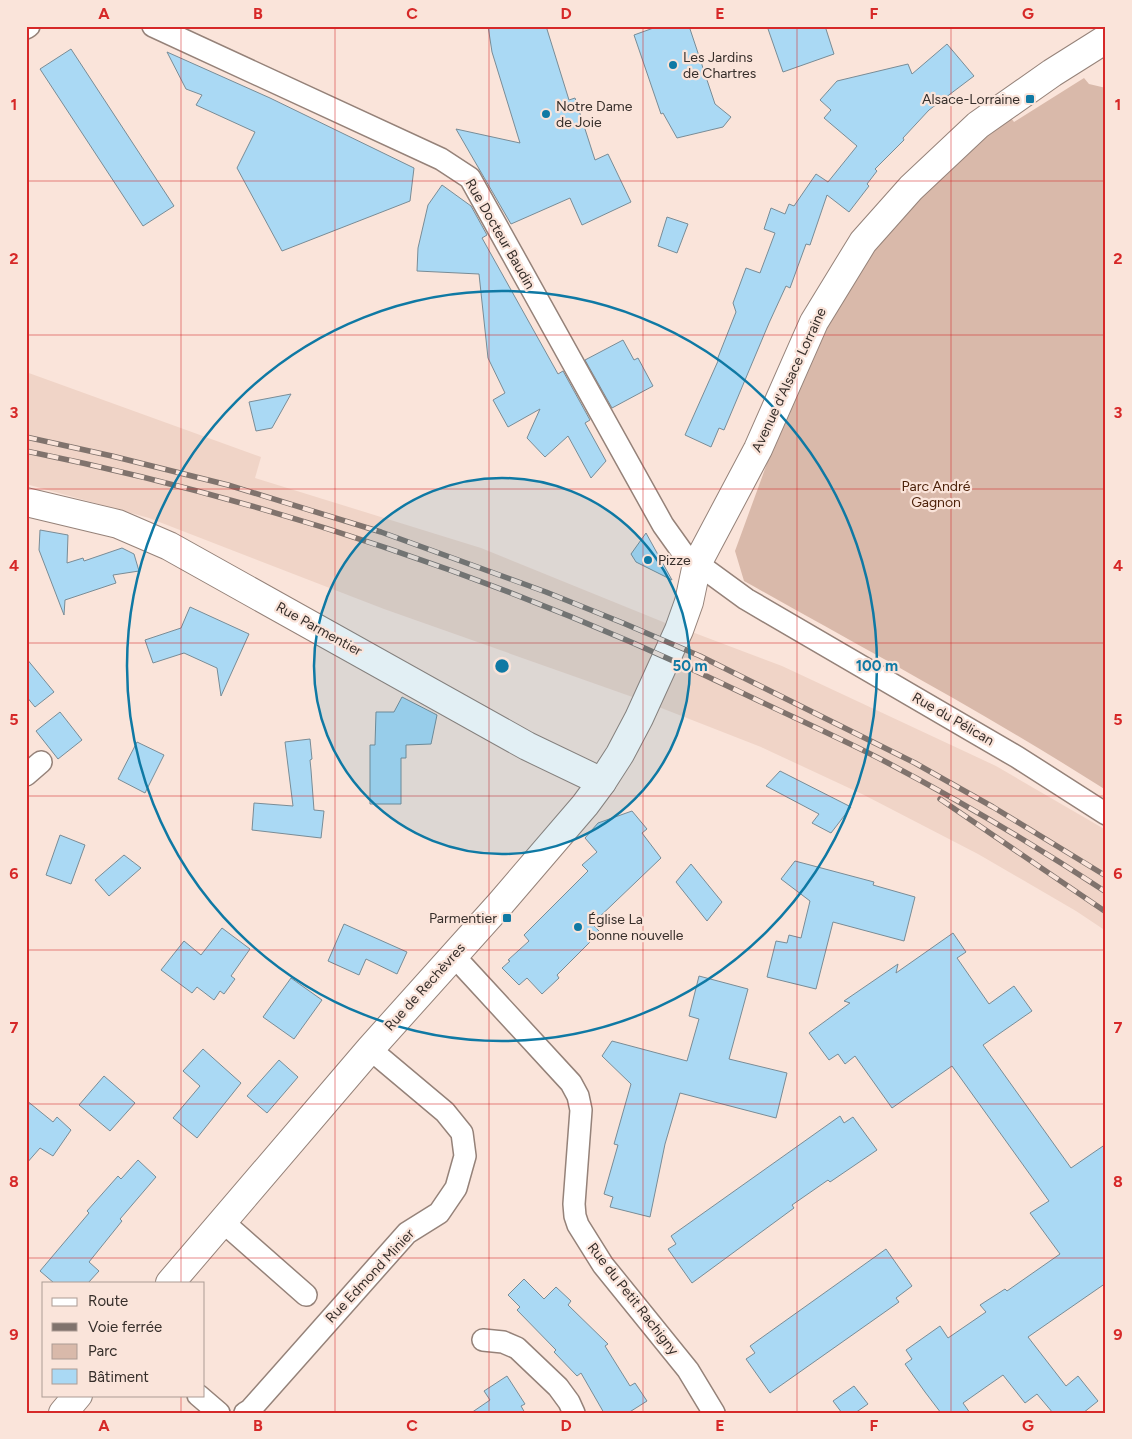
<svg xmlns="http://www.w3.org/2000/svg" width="1132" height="1439" viewBox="0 0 1132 1439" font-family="Figtree,sans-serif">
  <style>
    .built { fill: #f0d4c7 }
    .green { fill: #d9b9aa }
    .building { fill: #aad9f4; stroke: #798c96 }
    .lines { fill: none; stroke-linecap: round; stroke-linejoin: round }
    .street-casing { stroke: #958279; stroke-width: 24 }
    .secondary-casing { stroke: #958279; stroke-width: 30 }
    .street { stroke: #fff; stroke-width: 21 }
    .secondary { stroke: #fff; stroke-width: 28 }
    .rail-casing { stroke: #80736d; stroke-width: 5.5 }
    .rail { stroke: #fae4da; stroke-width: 4; stroke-dasharray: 11; stroke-linecap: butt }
    .grid { fill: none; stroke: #d62828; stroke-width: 1; stroke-opacity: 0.55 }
    .ring { fill: none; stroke: #0f79a4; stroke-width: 2.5 }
    .poi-dot { fill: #0f79a4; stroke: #fae4da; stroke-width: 2 }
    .labels { text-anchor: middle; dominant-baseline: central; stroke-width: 4.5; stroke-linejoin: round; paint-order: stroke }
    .poi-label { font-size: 14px; fill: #362e2a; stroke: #fae4da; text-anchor: start }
    .street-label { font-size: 14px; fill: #362e2a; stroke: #fae4da }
    .park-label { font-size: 14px; fill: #4d220a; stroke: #fae4da }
    .centre { fill: #0f79a4; stroke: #fae4da; stroke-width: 2.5 }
    .ring-label { font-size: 15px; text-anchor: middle; font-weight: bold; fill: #0f79a4; stroke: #fae4da; stroke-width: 4.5; stroke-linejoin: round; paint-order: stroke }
    .neatline { fill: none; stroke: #d62828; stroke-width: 2 }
    .grid-label { font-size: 16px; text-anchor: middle; font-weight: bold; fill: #d62828 }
  </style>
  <rect width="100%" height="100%" fill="#fae4da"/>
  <g class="built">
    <polygon points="26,372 261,457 255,478 481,548 673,626 641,700 384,609 149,518 26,484"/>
    <polygon points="684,629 782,666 996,766 1106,830 1106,931 1076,911 978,854 864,795 761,747 651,704"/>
  </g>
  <path class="green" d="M1084,78L1089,84L1106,88V790C988,715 865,649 744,581L735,551L792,395L818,340L846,291L885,235L952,160L1011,118L1014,122Z"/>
  <g class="building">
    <polygon points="488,26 546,26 569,100 575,98 595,160 608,154 631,202 582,225 570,198 511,224 456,129 520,143 492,52"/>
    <polygon points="659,26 689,26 715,104 731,117 723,127 677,138 663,113 661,114 634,35"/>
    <polygon points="767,26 825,26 834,54 783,72"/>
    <polygon points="947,44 974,76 929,110 903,138 904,140 875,169 877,171 867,184 869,186 849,212 827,195 810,245 806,244 790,288 786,286 769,323 724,430 719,428 711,447 685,435 718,361 717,360 736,312 733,303 746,268 760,273 775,233 764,229 771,208 785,214 789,204 794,206 816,174 828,182 857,146 824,118 831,110 820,100 837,81 908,64 912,74"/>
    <polygon points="71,49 174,206 143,226 40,69"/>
    <polygon points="167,52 270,98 414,168 410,201 282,251 237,168 255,132 196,105 202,95 186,89"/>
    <polygon points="442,185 471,206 487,235 482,238 558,374 563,371 590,420 585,423 606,461 591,478 568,436 545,457 527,438 540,409 508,427 493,400 505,393 488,358 479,274 417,271 418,248 428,205"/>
    <polygon points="667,217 688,224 677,253 658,246"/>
    <polygon points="623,340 634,360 638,358 653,386 612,408 585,360"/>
    <polygon points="291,394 272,428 256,431 249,402"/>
    <polygon points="40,530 68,535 67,563 83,558 84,561 122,548 134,554 139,571 113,575 116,583 65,600 64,615 39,550"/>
    <polygon points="646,533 672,580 636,562 631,554"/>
    <polygon points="190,607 249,634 221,696 217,668 184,653 153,663 145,640 181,628"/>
    <polygon points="26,658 54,692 35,707 26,696"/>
    <polygon points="402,697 437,715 431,744 406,745 406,758 401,758 401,804 370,804 370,745 375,745 376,712 394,712"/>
    <polygon points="60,712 82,740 58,759 36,731"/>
    <polygon points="310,739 312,759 310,760 311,770 314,810 324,811 321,838 252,830 254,803 293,806 285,742"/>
    <polygon points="137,742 164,755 145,793 118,779"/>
    <polygon points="780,771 851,807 831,833 812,823 819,814 766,786"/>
    <polygon points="632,811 647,829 642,833 661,858 592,924 600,932 557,975 559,978 542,994 527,978 519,985 502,968 510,961 508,960 529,941 524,935 588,871 582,865 597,852 585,838 598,823"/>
    <polygon points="60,835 85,845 71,884 46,875"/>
    <polygon points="124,855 141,868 109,896 95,880"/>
    <polygon points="795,861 874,882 873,885 915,897 904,941 833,922 816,989 767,977 776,941 787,943 789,935 801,938 810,901 781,879"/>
    <polygon points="691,864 722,902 707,921 676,882"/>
    <polygon points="344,924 407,952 397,974 366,959 359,975 328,961"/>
    <polygon points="222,928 250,949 231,976 235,979 224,994 220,991 214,1000 197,987 192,993 161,970 184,941 201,955"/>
    <polygon points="953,933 966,952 957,958 989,1004 1014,986 1032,1011 983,1045 1071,1168 1106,1144 1106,1283 1028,1337 1066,1386 1078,1376 1098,1401 1083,1413 1053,1413 1037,1394 1025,1403 1003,1375 963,1403 970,1413 941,1413 925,1392 905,1364 912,1359 906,1350 940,1326 948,1338 986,1312 980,1305 1005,1289 1007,1291 1060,1254 1030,1213 1049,1201 952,1066 892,1108 855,1056 845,1064 838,1054 829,1060 809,1033 850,1003 844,1001 898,964 896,973"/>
    <polygon points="699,976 748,989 729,1059 787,1073 776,1118 680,1093 665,1144 650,1217 610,1207 613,1197 604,1194 618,1145 614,1144 631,1084 602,1056 612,1041 687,1061 699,1019 689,1016"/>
    <polygon points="291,978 322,1000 294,1039 263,1017"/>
    <polygon points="203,1049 241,1083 197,1138 173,1118 200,1086 183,1071"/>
    <polygon points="279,1060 298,1077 267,1113 247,1096"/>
    <polygon points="104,1076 135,1103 110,1131 79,1105"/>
    <polygon points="26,1100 53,1122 57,1117 71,1130 53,1156 40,1148 26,1164"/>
    <polygon points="840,1116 844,1123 853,1117 877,1150 830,1182 828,1180 792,1205 794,1208 692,1283 668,1249 676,1244 671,1236"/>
    <polygon points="138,1160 156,1177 120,1219 122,1221 89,1262 99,1271 88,1283 54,1283 40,1271 89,1213 87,1211 118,1176 121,1179"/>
    <polygon points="886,1249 912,1286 896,1298 899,1302 770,1393 746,1359 755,1353 750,1346"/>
    <polygon points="524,1279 544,1299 556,1287 571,1301 568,1305 608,1344 605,1346 630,1386 635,1383 647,1401 628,1413 604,1413 581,1373 577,1376 554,1352 556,1350 517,1310 520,1307 508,1295"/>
    <polygon points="507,1376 525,1404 521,1406 525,1413 471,1413 490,1400 484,1391"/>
    <polygon points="854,1386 868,1404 855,1413 842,1413 833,1401"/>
  </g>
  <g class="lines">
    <g class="street-casing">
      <g id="street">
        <polyline points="153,26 441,159 470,178 663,525 683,553 746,599 1017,757 1106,814"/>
        <polyline points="26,28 29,26"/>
        <polyline points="26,775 41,762"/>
        <polyline points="454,956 571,1083 578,1096 581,1110 574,1204 575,1216 578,1225 603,1265 688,1370 714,1413"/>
        <polyline points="222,1221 306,1295"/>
        <polyline points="483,1340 503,1342 517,1348 558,1387 569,1402 574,1413"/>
        <polyline points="198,1395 219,1413"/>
        <polyline points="245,1413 250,1410 407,1233 439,1213 456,1188 465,1156 462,1133 445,1112 370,1049"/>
      </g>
    </g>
    <g class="secondary-casing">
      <g id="secondary">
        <polyline points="26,502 118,524 169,546 527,746 602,782"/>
        <polyline points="170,1283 370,1049 501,903 585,805 602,782 620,754 639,718 679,630 689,602 697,564 758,449 814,322 863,242 911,188 978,125 1052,73 1106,39"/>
        <polyline points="63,1413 78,1395"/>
      </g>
    </g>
    <use href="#street" class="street"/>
    <use href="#secondary" class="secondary"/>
    <g class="rail-casing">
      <g id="rail">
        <polyline points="26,437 112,456 228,485 381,532 546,592 623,623 700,656 915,763 993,807 1106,876"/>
        <path d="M26,451C278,502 524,587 755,699C799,720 844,740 888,763C962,802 1036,846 1106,892"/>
        <polyline points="940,799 1106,912"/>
      </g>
    </g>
    <use href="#rail" class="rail"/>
  </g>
  <path class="grid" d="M181,26V1283M335,26V1413M489,26V1413M643,26V1413M797,26V1413M951,26V1413M26,181H1106M26,335H1106M26,489H1106M26,643H1106M26,796H1106M26,950H1106M26,1104H1106M26,1258H1106M181,1395V1413"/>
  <circle cx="502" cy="666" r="188" fill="#0f79a4" fill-opacity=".12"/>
  <g class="ring">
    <circle cx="502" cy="666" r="188"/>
    <circle cx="502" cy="666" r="375"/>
  </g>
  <g class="poi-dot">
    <circle cx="673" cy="65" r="5"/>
    <rect x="1025" y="94" width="10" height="10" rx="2.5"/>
    <circle cx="546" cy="114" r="5"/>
    <circle cx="648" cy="560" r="5"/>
    <rect x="502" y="913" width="10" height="10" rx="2.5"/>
    <circle cx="578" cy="927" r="5"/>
  </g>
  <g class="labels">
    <g class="poi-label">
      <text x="683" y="57">Les Jardins<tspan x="683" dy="16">de Chartres</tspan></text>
      <text x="1020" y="99" text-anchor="end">Alsace-Lorraine</text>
      <text x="556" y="106">Notre Dame<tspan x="556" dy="16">de Joie</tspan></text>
      <text x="658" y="560">Pizze</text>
      <text x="497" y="918" text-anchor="end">Parmentier</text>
      <text x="588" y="919">Église La<tspan x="588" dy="16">bonne nouvelle</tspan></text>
    </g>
    <g class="street-label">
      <text transform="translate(500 234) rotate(60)">Rue Docteur Baudin</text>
      <text transform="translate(789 380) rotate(-65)">Avenue d'Alsace Lorraine</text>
      <text transform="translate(319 629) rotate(29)">Rue Parmentier</text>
      <text transform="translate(953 719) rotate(30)">Rue du Pélican</text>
      <text transform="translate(425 987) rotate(-48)">Rue de Rechèvres</text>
      <text transform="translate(370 1276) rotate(-47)">Rue Edmond Minier</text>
      <text transform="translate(633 1299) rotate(52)">Rue du Petit Rachigny</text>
    </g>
    <g class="park-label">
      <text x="936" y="486">Parc André<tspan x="936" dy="16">Gagnon</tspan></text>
    </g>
  </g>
  <circle cx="502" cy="666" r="8" class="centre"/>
  <g class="ring-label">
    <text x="690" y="671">50 m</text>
    <text x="877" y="671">100 m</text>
  </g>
  <rect width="1132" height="1439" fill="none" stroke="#fae4da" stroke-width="55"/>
  <rect x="42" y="1282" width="162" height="115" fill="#fae4da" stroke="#ac9b94"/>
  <rect x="52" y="1298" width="25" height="8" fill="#ffffff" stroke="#ac9b94"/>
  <text x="88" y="1306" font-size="15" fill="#362e2a">Route</text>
  <rect x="52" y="1323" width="25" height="8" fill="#80736d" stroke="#ac9b94"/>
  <text x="88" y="1332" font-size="15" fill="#362e2a">Voie ferrée</text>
  <rect x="52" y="1344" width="25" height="15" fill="#d9b9aa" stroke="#ac9b94"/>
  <text x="88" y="1356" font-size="15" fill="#362e2a">Parc</text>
  <rect x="52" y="1369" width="25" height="15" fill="#aad9f4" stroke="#ac9b94"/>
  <text x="88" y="1382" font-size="15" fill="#362e2a">Bâtiment</text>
  <rect x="28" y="28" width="1076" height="1384" class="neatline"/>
  <g class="grid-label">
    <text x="104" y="19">A</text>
    <text x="258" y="19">B</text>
    <text x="412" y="19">C</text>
    <text x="566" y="19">D</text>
    <text x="720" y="19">E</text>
    <text x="874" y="19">F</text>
    <text x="1028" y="19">G</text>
    <text x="14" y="110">1</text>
    <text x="1118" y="110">1</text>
    <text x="14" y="264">2</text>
    <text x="1118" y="264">2</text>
    <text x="14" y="418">3</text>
    <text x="1118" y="418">3</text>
    <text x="14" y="571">4</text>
    <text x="1118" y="571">4</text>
    <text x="14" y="725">5</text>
    <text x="1118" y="725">5</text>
    <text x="14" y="879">6</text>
    <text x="1118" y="879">6</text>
    <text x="14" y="1033">7</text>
    <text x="1118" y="1033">7</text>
    <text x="14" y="1187">8</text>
    <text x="1118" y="1187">8</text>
    <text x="14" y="1340">9</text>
    <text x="1118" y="1340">9</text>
    <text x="104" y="1431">A</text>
    <text x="258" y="1431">B</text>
    <text x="412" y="1431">C</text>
    <text x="566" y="1431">D</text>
    <text x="720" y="1431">E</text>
    <text x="874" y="1431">F</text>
    <text x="1028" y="1431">G</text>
  </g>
</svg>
